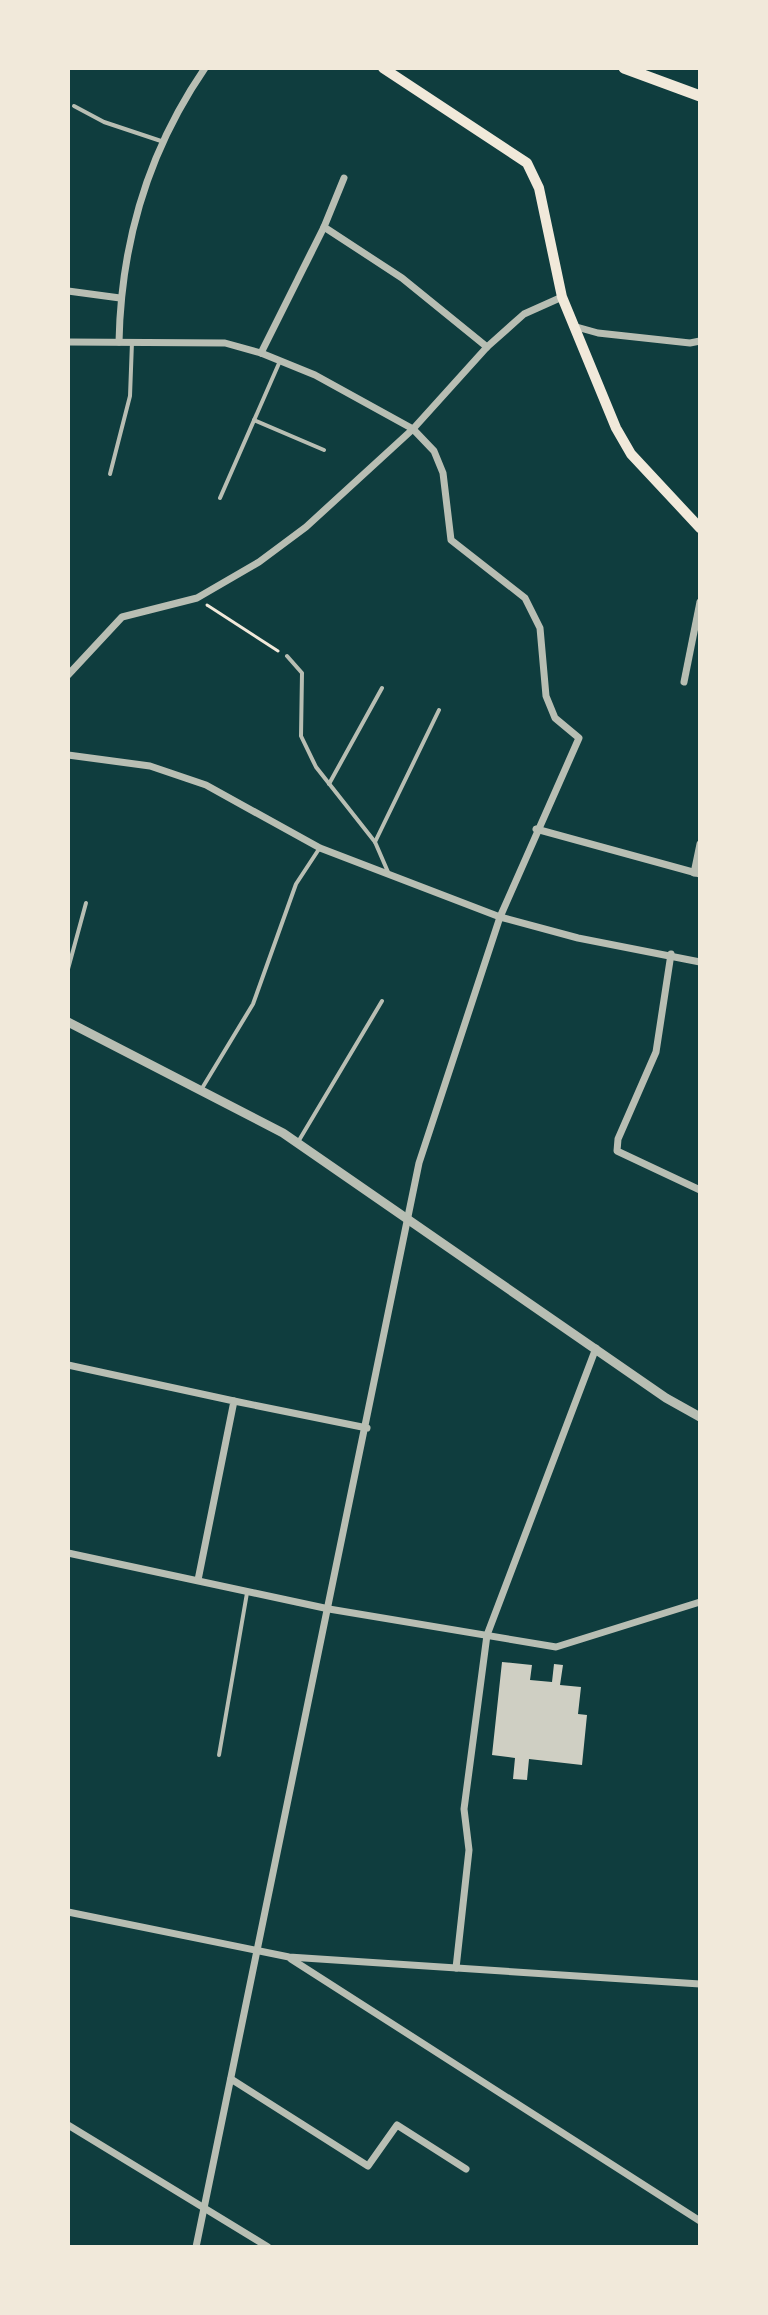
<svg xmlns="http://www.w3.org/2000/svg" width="768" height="2315" viewBox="0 0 768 2315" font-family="'IBM Plex Sans',sans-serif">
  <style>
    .building { fill: #cfcfc3 }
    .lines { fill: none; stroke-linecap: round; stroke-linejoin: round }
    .path { stroke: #f1e9da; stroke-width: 3 }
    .service { stroke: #b8beb3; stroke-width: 4 }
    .minor { stroke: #b8beb3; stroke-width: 7 }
    .tertiary { stroke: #b8beb3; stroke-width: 9 }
    .secondary { stroke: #f1e9da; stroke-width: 10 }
    .primary { stroke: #f1e9da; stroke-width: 11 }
  </style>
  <rect width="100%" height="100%" fill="#0f3d3e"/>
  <polygon class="building" points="502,1662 532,1665 530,1680 552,1682 554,1664 563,1665 560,1685 581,1687 578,1714 587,1715 582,1765 529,1759 527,1780 513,1779 515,1758 492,1755"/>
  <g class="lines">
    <polyline class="path" points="207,605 278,651"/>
    <g class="service">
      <polyline points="74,106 104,122 161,141"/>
      <polyline points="254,420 324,450"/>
      <polyline points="110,474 130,396 132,342"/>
      <polyline points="220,498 280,361"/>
      <polyline points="287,656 302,673 301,736 316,767 375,842 388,872"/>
      <polyline points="329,784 382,688"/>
      <polyline points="375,842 439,710"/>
      <polyline points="68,969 86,903"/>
      <polyline points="201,1090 253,1004 296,884 319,849"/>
      <polyline points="298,1142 382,1001"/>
      <polyline points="219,1755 247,1593"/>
    </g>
    <g class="minor">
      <polyline points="344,178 324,227 402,278 487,347"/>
      <polyline points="68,291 120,298"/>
      <polyline points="573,326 598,333 690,343 700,341"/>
      <polyline points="68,342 225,343 261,353 315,375 413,429 434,451 443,473 451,540 525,598 540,628 546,696 555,718 579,738 500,917 419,1163 196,2247"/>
      <path d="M119,342C121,241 148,151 205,68"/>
      <polyline points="261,353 324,227"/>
      <polyline points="68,675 122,617 197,598 259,562 306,527 413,429 487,347 524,314 562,297"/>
      <polyline points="684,682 700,602"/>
      <polyline points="68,755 150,766 206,785 320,848 500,917 578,938 700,962"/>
      <polyline points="536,829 700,874"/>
      <polyline points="694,873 700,844"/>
      <polyline points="671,954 656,1052 618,1139 617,1151 700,1190"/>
      <polyline points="68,1365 234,1401 198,1580"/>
      <polyline points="234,1401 367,1428"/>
      <polyline points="68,1553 329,1609 556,1647 700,1602"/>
      <polyline points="68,1912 289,1957 700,1984"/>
      <polyline points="291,1959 700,2221"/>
      <polyline points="456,1968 469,1850 464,1809 487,1635 596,1348"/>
      <polyline points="231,2079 368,2166 397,2125 466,2169"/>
      <polyline points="68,2125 268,2247"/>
    </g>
    <polyline class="tertiary" points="68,1022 283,1133 666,1398 700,1417"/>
    <polyline class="secondary" points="383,68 527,163 539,188 562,297 616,428 631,454 700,528"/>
    <polyline class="primary" points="624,68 700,96"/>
  </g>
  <rect width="768" height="2315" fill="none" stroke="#f1e9da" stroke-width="140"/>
</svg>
